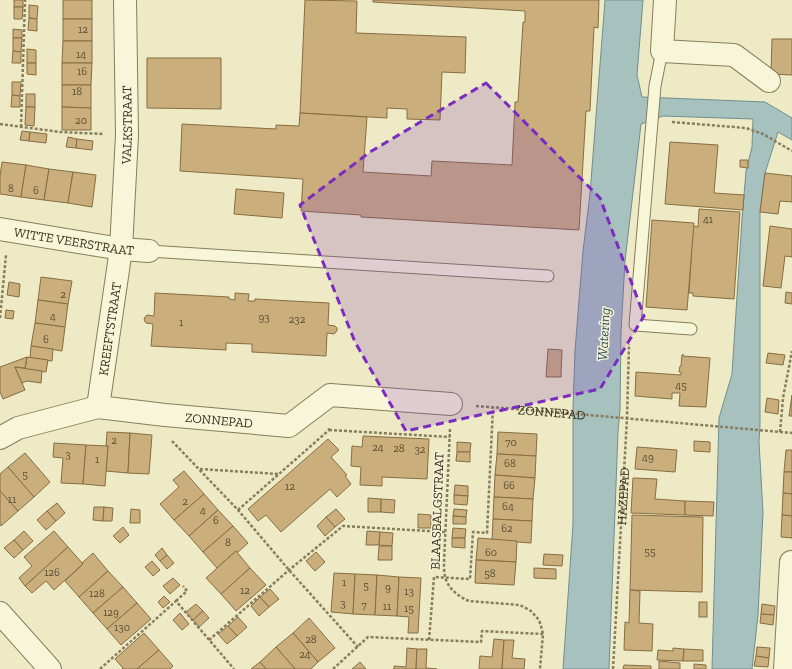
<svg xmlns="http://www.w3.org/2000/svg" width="792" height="669" viewBox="0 0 792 669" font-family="'Zilla Slab',serif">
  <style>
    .water { fill: #a7c1bf; stroke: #6e8f8e }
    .building { fill: #caaf7c; stroke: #866d42 }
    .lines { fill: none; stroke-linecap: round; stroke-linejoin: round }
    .service-casing { stroke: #887d5c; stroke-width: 13 }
    .minor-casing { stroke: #887d5c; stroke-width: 24 }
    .path { stroke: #887d5c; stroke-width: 2.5; stroke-dasharray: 3 2; stroke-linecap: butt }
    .service { stroke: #f8f6d8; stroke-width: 11 }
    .minor { stroke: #f8f6d8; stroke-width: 22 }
    .marked { fill: #7b2cbf; fill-opacity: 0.2; stroke: #7b2cbf; stroke-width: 3; stroke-dasharray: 8 5; stroke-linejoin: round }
    .labels { text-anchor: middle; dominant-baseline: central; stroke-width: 3; stroke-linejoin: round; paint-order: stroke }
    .number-label { font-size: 11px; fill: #5c5036 }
    .street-label { font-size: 13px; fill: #38311f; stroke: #f5f3d5 }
    .water-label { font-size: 14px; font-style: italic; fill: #2f5158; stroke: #f5f3d5 }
  </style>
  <rect width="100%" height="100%" fill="#edeac5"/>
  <polygon class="water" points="605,0 643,0 637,75 642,97 765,102 792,118 792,140 778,132 765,173 760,212 760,424 759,442 763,512 758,615 752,669 712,669 719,418 732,374 742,219 746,171 752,147 753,119 663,116 641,124 625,261 621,332 620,410 618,432 609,669 563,669 573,524 573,407 575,351 583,251 590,194"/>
  <g class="building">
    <rect x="14" y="0" width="9" height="7"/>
    <rect x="63" y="0" width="29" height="19"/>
    <polygon points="305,0 357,1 356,33 466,37 465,73 442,72 440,120 407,119 407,109 387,108 387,118 300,113"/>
    <polygon points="373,0 599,0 598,28 594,27 590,110 590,111 586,111 579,230 361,217 361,215 301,211 303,179 180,171 182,124 276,129 276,125 299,126 300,113 367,117 363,172 431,176 432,161 512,165 515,104 515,102 518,102 523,23 523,22 525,22 525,11 373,2"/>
    <polygon points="29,5 38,6 37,19 29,18"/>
    <polygon points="14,7 23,7 22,19 14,19"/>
    <polygon points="29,18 37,19 37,31 28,30"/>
    <rect x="63" y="19" width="29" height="22"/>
    <polygon points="13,29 22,30 22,38 13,38"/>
    <polygon points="13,38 22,38 21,52 13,51"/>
    <polygon points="772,39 792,39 792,75 771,74"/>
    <polygon points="63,41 92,41 92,63 62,63"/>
    <polygon points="27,49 36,50 36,63 27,63"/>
    <polygon points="13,51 21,52 21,63 12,63"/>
    <polygon points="147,58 221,58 221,109 147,108"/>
    <polygon points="27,63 36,63 36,75 27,74"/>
    <polygon points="62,63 92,63 91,85 62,85"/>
    <polygon points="12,82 21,82 20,96 12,95"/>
    <polygon points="62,85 91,85 91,108 62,107"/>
    <rect x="26" y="94" width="9" height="13"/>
    <polygon points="12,95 20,96 20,107 11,107"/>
    <polygon points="26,107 35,107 34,126 25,125"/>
    <polygon points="62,107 91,108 91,130 62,130"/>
    <polygon points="22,131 30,132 29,141 20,140"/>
    <polygon points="30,132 47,134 46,143 29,141"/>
    <polygon points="68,137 77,139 76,148 66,147"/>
    <polygon points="77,139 93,141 92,150 76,148"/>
    <polygon points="670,142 718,145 714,193 744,195 743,210 665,204"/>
    <polygon points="740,160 748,160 748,168 740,167"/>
    <polygon points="2,162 26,165 21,197 0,194 0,176"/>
    <polygon points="26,165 49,169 44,200 21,197"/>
    <polygon points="49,169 73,172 68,203 44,200"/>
    <polygon points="73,172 96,175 92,207 68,203"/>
    <polygon points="765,173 792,176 792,202 780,201 778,214 760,212"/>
    <polygon points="236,189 284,193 282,218 234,214"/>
    <polygon points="699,209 740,212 734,299 693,296 693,293 689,293 693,226 698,227"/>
    <polygon points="652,220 694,223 687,310 646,307"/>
    <polygon points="770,226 792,229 792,257 785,256 781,288 763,286"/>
    <polygon points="41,277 72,281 68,304 38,300"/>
    <polygon points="9,282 20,284 19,297 7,295"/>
    <polygon points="786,292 792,293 792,304 785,303"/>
    <polygon points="155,293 229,297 229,299 235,300 235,293 249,294 248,301 255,301 255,299 329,303 328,325 335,326 337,328 337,330 336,332 334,334 327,333 326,356 252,352 252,344 226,343 226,350 151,346 153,324 146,323 144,320 145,317 147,315 154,316"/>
    <polygon points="38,300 68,304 65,327 35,323"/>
    <polygon points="6,310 14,311 13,319 5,318"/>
    <polygon points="35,323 65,327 62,351 31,346"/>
    <polygon points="31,346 53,349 52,361 30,358"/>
    <polygon points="548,349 562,350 561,377 546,377"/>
    <polygon points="768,353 785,355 783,365 766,363"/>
    <polygon points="683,354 683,356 710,358 706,407 679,406 680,393 672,393 672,399 635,396 636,372 681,375 681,372 679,372 680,366 681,366 682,355"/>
    <polygon points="27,357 48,360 46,372 25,369"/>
    <polygon points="27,357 25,368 15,367 25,390 3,399 0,392 0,367"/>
    <polygon points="15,367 42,371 41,383 27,381 22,383"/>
    <polygon points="792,395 792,416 789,416"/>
    <polygon points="767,398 779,400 778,414 765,412"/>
    <polygon points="107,432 130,433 128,473 106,471 108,446 106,446"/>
    <polygon points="498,432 537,434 536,456 497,454"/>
    <polygon points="130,433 152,435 149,474 128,473"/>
    <polygon points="363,436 429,439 427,479 382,477 382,486 360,485 361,467 351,466 352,446 362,447"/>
    <polygon points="328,439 339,450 331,457 347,475 345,476 351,484 337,497 330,489 281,532 266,515 258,521 248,509"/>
    <polygon points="694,441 710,442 710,452 694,451"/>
    <polygon points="457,442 471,443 470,452 457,452"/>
    <polygon points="54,443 86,445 83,484 61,483 63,458 53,457"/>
    <polygon points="86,445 108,446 105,486 83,484"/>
    <polygon points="637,447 677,450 675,472 635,469"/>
    <polygon points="786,450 792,450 792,472 784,472"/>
    <polygon points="457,452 470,452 470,462 456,461"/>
    <polygon points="25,453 50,482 34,497 8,467"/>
    <polygon points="497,454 536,456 535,478 495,475"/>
    <polygon points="8,467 34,497 18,511 0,491 0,474"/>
    <polygon points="184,471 204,494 174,520 160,504 179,487 173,480"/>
    <polygon points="784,472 792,472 792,494 783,493"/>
    <polygon points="495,475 535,478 533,499 494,497"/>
    <polygon points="633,478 657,479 655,499 685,501 685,515 631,513"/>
    <polygon points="455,485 468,486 468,496 454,495"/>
    <polygon points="0,491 18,511 1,526 0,524"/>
    <polygon points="783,493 792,494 792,516 782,515"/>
    <polygon points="204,494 218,510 189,536 174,520"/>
    <polygon points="454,495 468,496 467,505 454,504"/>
    <polygon points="494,497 533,499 532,521 493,519"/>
    <polygon points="368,498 381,499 381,512 368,512"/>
    <polygon points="381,499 395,500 394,513 381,512"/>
    <polygon points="685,501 714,502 713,516 685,515"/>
    <polygon points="57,503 65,513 56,521 47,511"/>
    <polygon points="94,507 104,507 103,521 93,520"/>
    <polygon points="104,507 113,508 112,521 103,521"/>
    <polygon points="131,509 140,510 140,523 130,523"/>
    <polygon points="336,509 345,519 335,527 326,517"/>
    <polygon points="454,509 467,510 466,517 453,516"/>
    <polygon points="218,510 233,526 203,552 189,536"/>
    <polygon points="47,511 56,521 46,530 37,520"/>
    <polygon points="418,514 431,515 431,528 418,528"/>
    <polygon points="632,515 703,517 702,592 630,590"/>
    <polygon points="782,515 792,516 792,538 781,537"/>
    <polygon points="453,516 466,517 466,524 453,524"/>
    <polygon points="326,517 335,527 325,536 317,526"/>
    <polygon points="493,519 532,521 531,543 492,540"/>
    <polygon points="233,526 248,543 237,553 236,551 217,568 203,552"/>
    <polygon points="123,527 129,535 120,543 113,536"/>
    <polygon points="453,528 466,529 465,538 452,538"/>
    <polygon points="24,531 33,541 23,550 14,540"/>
    <polygon points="54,531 68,547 25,586 19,578 32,566 24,557"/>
    <polygon points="367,531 380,532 379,545 366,545"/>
    <polygon points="380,532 393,533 392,546 379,545"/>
    <polygon points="452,538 465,538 465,548 452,547"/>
    <polygon points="478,538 517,541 516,562 476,560"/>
    <polygon points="14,540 23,550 14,558 4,548"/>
    <polygon points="379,546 392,546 392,560 378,560"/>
    <polygon points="68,547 83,564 54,590 46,581 32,593 25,586"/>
    <polygon points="162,548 167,555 160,561 155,555"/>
    <polygon points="236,551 250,568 221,594 206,578"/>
    <polygon points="316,552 325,562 315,571 306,561"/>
    <polygon points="93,553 108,571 79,597 65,581 83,564 82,563"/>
    <polygon points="544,554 563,555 562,566 543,565"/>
    <polygon points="167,555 174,563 167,569 160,561"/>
    <polygon points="476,560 516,562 514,585 475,583"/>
    <polygon points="152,561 160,570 153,576 145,567"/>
    <polygon points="250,568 266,585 236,611 221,594"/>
    <polygon points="534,568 556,569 556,579 534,578"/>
    <polygon points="108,571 123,587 93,613 79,597"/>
    <polygon points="334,573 355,574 353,614 331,612"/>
    <polygon points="355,574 377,575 375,615 353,614"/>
    <polygon points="377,575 399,577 397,616 375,615"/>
    <polygon points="399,577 421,578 418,633 408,633 409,617 397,616"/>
    <polygon points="173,578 180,585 170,594 163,586"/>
    <polygon points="123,587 137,603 107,629 93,613"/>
    <polygon points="270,589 279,599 269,607 260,597"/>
    <polygon points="630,590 640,591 639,623 653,624 652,651 624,650 625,622 629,623"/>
    <polygon points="164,596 170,602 163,608 158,602"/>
    <polygon points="260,597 269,607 259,616 251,606"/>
    <rect x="699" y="602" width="8" height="15"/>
    <polygon points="137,603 151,619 121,645 107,629"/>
    <polygon points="196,604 203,611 193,620 186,612"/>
    <polygon points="762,604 775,606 774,615 761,614"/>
    <polygon points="203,611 209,618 199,627 193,620"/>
    <polygon points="180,613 189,624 182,630 173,620"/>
    <polygon points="761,614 774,615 773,625 760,623"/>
    <polygon points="238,617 247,627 237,636 228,626"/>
    <polygon points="309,618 335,648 318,662 293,633"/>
    <polygon points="228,626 237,636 227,644 218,634"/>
    <polygon points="144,633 159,650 137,669 122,669 123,668 115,659"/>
    <polygon points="293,633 318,662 311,669 295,669 276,647"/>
    <polygon points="494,639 504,640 502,669 479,669 480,656 492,657"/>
    <polygon points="504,640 514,640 512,658 525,659 524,669 502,669"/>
    <polygon points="276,647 295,669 266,669 260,662"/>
    <polygon points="757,647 770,648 769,658 756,656"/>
    <polygon points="407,648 417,649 416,669 394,669 394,666 406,667"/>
    <polygon points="673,648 684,649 683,661 657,660 658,650 673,651"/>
    <polygon points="417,649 427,649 426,668 437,669 416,669"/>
    <polygon points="684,649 703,650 703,661 683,661"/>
    <polygon points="159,650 173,666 170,669 137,669"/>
    <polygon points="756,656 769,658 768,667 754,666"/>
    <polygon points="659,661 680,663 680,669 659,669"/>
    <polygon points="260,662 266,669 251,669"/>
    <polygon points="360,662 366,669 352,669"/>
    <polygon points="694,664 706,665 706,669 694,669"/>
    <polygon points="624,665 651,666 651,669 623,669"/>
  </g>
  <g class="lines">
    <g class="service-casing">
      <g id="service">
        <polyline points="662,51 655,86 635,325 691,329"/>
        <polyline points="149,251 548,276"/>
      </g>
    </g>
    <g class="minor-casing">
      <g id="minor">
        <polyline points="665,0 662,51 734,55 769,81"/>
        <path id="s3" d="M0,229L121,249L149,251"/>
        <path id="s4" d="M98,407L121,249L127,135L125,0"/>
        <path id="s5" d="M0,438L18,428L98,407L165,415L289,426L330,395L451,404"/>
        <polyline points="0,613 50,669"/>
        <polyline points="785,669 791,562 792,562"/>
      </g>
    </g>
    <g class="path">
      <polyline points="672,122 746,128 763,134 792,151"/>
      <polyline points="0,124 60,132 103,134"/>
      <polyline points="21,127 25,0"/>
      <polyline points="0,318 6,255"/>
      <path id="s1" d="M476,406L566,413L792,433"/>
      <path d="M450,429L444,563C444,567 444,572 445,576C447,588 459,597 469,601L520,605L531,611L539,620L541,626L543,634L540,669"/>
      <polyline points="329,430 450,437"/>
      <polyline points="780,432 783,398 792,351"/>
      <polyline points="172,441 238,510 289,570 358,647"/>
      <polyline points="200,469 278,474"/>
      <polyline points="238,510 329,430 329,428"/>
      <polyline points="176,601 187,591 183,586"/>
      <polyline points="209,640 289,570 343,526 445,532"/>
      <polyline points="429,640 434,577 470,579 473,532 487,533 493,407"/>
      <polyline points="100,669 176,601 234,669"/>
      <polyline points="333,669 368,637 481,642 482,631 543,634"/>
      <path id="s2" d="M613,669L627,418L629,344"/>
    </g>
    <use href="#service" class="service"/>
    <use href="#minor" class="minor"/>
  </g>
  <path class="marked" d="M486,83L600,198L644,316L600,389L406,431L355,342L300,205L370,152Z"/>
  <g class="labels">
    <g class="number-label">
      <text x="83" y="29">12</text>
      <text x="81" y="54">14</text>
      <text x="82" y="71">16</text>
      <text x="77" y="91">18</text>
      <text x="81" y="120">20</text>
      <text x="11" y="188">8</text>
      <text x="36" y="190">6</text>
      <text x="708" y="219">41</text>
      <text x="63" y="294">2</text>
      <text x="53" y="316">4</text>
      <text x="264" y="317">93</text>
      <text x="297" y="319">232</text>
      <text x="181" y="322">1</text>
      <text x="46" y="339">6</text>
      <text x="681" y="385">45</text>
      <text x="114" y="440">2</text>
      <text x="511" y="442">70</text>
      <text x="378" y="447">24</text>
      <text x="399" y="448">28</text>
      <text x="420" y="449">32</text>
      <text x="68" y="454">3</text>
      <text x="648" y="457">49</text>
      <text x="97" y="459">1</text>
      <text x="510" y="463">68</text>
      <text x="25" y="474">5</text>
      <text x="509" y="485">66</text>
      <text x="290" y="486">12</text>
      <text x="12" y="499">11</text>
      <text x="185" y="501">2</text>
      <text x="508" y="506">64</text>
      <text x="203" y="510">4</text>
      <text x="216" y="520">6</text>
      <text x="507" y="528">62</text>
      <text x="228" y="542">8</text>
      <text x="650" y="551">55</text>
      <text x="491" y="552">60</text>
      <text x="52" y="572">126</text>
      <text x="490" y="573">58</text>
      <text x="344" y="582">1</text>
      <text x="366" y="585">5</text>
      <text x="388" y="587">9</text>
      <text x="245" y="590">12</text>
      <text x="409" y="591">13</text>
      <text x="97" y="593">128</text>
      <text x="343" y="603">3</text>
      <text x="364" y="605">7</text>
      <text x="387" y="606">11</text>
      <text x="409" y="608">15</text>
      <text x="111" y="612">129</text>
      <text x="122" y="627">130</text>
      <text x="311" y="639">28</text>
      <text x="305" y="654">24</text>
    </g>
    <g class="street-label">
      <text stroke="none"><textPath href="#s4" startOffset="284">VALKSTRAAT</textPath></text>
      <text stroke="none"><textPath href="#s3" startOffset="75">WITTE VEERSTRAAT</textPath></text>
      <text stroke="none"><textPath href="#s4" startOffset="79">KREEFTSTRAAT</textPath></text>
      <text stroke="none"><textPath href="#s1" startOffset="76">ZONNEPAD</textPath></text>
      <text stroke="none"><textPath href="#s5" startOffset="225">ZONNEPAD</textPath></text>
      <text stroke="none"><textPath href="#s2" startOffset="173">HAZEPAD</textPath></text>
      <text transform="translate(437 511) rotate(-88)">BLAASBALGSTRAAT</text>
    </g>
    <g class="water-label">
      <text transform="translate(604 334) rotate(-87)">Watering</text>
    </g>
  </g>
</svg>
